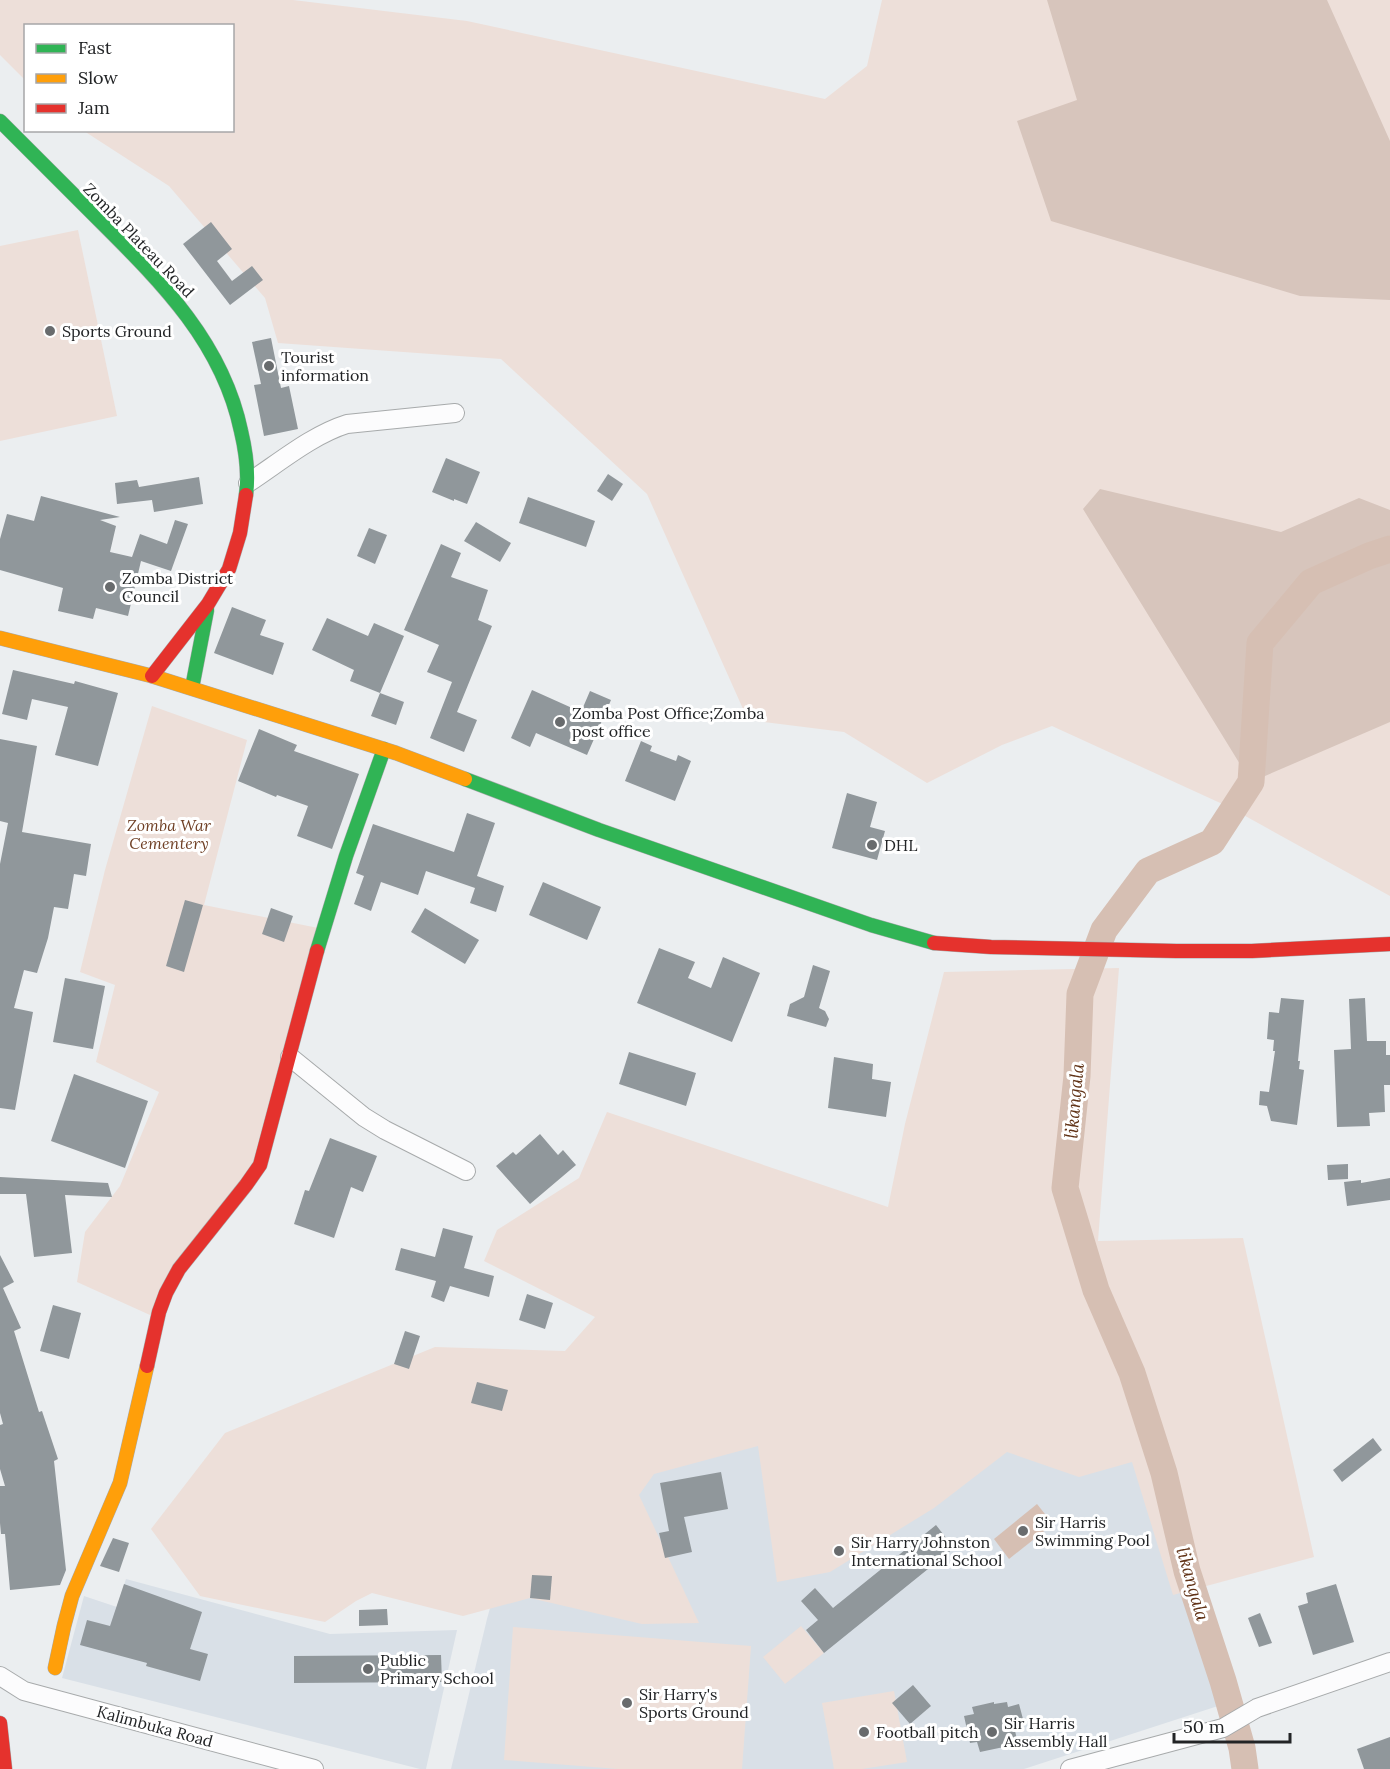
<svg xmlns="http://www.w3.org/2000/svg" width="1390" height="1769" viewBox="0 0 1390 1769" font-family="Lora,serif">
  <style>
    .built { fill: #d9e0e7 }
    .green { fill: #eddfd9 }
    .forest { fill: #d7c5bc }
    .water { fill: #d6bfb3 }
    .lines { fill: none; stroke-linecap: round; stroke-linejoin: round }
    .river { stroke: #d6bfb3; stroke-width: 27 }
    .building { fill: #90979b }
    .street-casing { stroke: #a7aaab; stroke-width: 20 }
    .fast-casing { stroke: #a7aaab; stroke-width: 15 }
    .slow-casing { stroke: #a7aaab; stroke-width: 15 }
    .jam-casing { stroke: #a7aaab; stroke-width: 15 }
    .street { stroke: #fcfcfd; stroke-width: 18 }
    .fast { stroke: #30b455; stroke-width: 14 }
    .slow { stroke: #ff9f0a; stroke-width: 14 }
    .jam { stroke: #e5322d; stroke-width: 14 }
    .poi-dot { fill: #686b6d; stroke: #fff; stroke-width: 2 }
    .labels { text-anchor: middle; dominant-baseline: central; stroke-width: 6; stroke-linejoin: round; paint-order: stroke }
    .street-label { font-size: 16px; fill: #222426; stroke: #fff }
    .poi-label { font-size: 16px; fill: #222426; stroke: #fff; text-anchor: start }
    .park-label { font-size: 16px; font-style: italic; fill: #6f3f24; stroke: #fff }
    .water-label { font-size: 18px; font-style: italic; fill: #613317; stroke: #fff }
  </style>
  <rect width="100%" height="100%" fill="#ebeef0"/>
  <g class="built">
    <polygon points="1106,1336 1150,1474 1218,1706 1024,1769 451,1769 487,1619 524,1484"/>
    <polygon points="126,1579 330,1634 457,1630 426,1769 420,1769 62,1678 84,1596 117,1607"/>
  </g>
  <g class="green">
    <polygon points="0,0 293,0 467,21 825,99 867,66 882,0 1390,0 1390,896 1229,807 1052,726 1002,745 927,783 844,732 748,720 647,494 501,359 278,343 265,298 169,186 84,131 232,130 232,26 26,26 25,80 0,55"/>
    <polygon points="78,230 117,416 0,441 0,246"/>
    <polygon points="152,706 247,740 204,905 323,929 264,1168 150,1315 77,1282 85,1232 120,1186 159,1092 96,1062 115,985 80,972 105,870"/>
    <polygon points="1119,968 1098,1241 1243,1238 1314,1557 1173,1595 1132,1462 1079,1477 1007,1452 934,1508 830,1572 777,1582 758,1446 654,1474 639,1495 699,1623 642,1624 530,1598 463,1616 372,1593 356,1601 325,1622 200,1596 151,1529 225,1433 435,1347 565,1351 595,1317 484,1261 497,1230 579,1178 607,1112 888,1207 905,1124 944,972"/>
    <polygon points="801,1626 824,1653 785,1684 763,1657"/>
    <polygon points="513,1627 751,1646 742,1769 618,1769 504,1760"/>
    <polygon points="894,1691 907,1762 862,1769 834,1769 822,1703"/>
  </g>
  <g class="forest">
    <polygon points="1047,0 1327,0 1390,141 1390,300 1300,296 1051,221 1017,121 1077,100"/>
    <polygon points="1100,489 1281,532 1359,498 1390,510 1390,722 1251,782 1083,509"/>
  </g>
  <polygon class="water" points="1037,1504 1053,1524 1009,1559 994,1539"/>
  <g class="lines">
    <polyline class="river" points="1245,1769 1242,1748 1223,1681 1187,1571 1164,1473 1132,1373 1096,1290 1065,1188 1077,1076 1080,994 1104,930 1148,871 1212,842 1251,782 1260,643 1311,582 1369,556 1390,549"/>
  </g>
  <g class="building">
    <polygon points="211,222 232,249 217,261 232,281 252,266 263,280 230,305 183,244"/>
    <polygon points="271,338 281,388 289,386 298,429 264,436 254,385 261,384 252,342"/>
    <polygon points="446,458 480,472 467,504 454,499 454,501 432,492"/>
    <polygon points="608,474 623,484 612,501 597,491"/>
    <polygon points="199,477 203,504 154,512 152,500 117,504 115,483 137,480 139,487"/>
    <polygon points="41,496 120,517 100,520 116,526 110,552 132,557 140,534 167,544 175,520 188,524 171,571 141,561 128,616 96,608 93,619 58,611 63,588 0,570 0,539 7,514 34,521"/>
    <polygon points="528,497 595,521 586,547 519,523"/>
    <polygon points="476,522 511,543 500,562 464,541"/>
    <polygon points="369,528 387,535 375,564 357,556"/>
    <polygon points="441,544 461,553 451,577 488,590 478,620 492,626 457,712 477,720 464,752 430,738 452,682 427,672 439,645 404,630"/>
    <polygon points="232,607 266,620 260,635 284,643 273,675 214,653"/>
    <polygon points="327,618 368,636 374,623 404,636 380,693 350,681 354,670 312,650"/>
    <polygon points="13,670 74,684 75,681 118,693 98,766 55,755 68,707 32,699 27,720 2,714"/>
    <polygon points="532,690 581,712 590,691 611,700 587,755 536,733 530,747 511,738"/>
    <polygon points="380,693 404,702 396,725 371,716"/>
    <polygon points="259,729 297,745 294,751 359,774 332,849 297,836 308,806 277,795 276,797 238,781"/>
    <polygon points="0,739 37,746 22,832 91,844 86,876 74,874 68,909 54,907 48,938 37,973 24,970 14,1008 33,1012 15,1110 0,1108 0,864 8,823 0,821"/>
    <polygon points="641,741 652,746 650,751 676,761 678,755 691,761 675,801 625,781"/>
    <polygon points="847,793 877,802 870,827 885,831 877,860 832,848"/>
    <polygon points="467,813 495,823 477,876 504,886 496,912 470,903 475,888 426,871 418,895 381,882 371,911 354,904 364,876 356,873 373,824 454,852"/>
    <polygon points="543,882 601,907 587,940 529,915"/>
    <polygon points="185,900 203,905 184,972 166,966"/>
    <polygon points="271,908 293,916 284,942 262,934"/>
    <polygon points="425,908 479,940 465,964 411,932"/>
    <polygon points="659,948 695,962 688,978 711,988 723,957 760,973 732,1042 637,1003"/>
    <polygon points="813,965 830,971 819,1008 825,1011 829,1019 826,1027 787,1016 790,1004 804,997"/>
    <polygon points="65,978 105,986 93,1049 53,1042"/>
    <polygon points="1281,998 1304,1000 1298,1061 1300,1061 1299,1069 1304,1070 1297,1125 1271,1121 1267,1106 1259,1105 1260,1091 1269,1092 1275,1051 1273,1051 1274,1040 1267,1039 1269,1012 1279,1013"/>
    <polygon points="1365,998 1367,1041 1386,1041 1386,1055 1390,1055 1390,1085 1384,1085 1385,1112 1369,1113 1370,1126 1337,1127 1334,1050 1351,1049 1349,999"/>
    <polygon points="629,1052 696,1073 686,1106 619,1084"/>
    <polygon points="834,1057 873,1064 872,1079 891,1082 886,1117 828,1108"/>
    <polygon points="74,1074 148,1101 125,1168 51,1141"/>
    <polygon points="540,1134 558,1155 563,1150 576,1165 530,1204 496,1166 513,1152 516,1155"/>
    <polygon points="330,1138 377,1156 363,1192 351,1187 334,1238 294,1224 305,1190 309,1191"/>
    <polygon points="1348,1164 1348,1179 1328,1180 1327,1165"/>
    <polygon points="0,1177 108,1183 112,1197 65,1195 72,1253 34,1257 26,1194 0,1194"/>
    <polygon points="1390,1178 1390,1200 1347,1206 1344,1182 1361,1180 1361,1183"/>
    <polygon points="443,1228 473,1236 464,1268 494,1276 489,1297 450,1286 444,1302 431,1297 436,1281 395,1270 401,1248 435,1257"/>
    <polygon points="0,1255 14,1282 3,1288 21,1328 14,1331 39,1412 42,1411 58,1459 54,1461 66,1570 60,1585 10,1590 5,1534 1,1534 0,1523 0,1486 5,1486 0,1469 0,1425 3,1424 0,1413"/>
    <polygon points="527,1294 553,1303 545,1329 519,1320"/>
    <polygon points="53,1305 81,1313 69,1359 40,1351"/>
    <polygon points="405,1331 420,1336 409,1369 394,1364"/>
    <polygon points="477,1382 508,1390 502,1411 471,1403"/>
    <polygon points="1373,1438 1382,1450 1342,1482 1333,1470"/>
    <polygon points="721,1472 728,1509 684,1517 692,1552 665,1558 659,1533 669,1531 660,1483"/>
    <polygon points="936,1525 954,1548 824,1653 806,1630 818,1620 801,1601 815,1588 833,1608"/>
    <polygon points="113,1538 129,1543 119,1572 100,1566"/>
    <polygon points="532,1575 552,1576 550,1600 530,1598"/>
    <polygon points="124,1584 202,1612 190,1649 208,1654 200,1681 146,1666 147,1663 80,1645 87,1620 110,1626"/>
    <polygon points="1336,1584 1354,1642 1313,1655 1298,1606 1308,1603 1306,1593"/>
    <polygon points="387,1609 388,1625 359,1626 359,1610"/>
    <polygon points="1260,1613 1272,1643 1259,1647 1248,1618"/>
    <polygon points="441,1655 442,1682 294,1683 294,1656"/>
    <polygon points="913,1685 931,1706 910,1724 892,1703"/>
    <polygon points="994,1702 994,1704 1007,1702 1008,1707 1019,1704 1023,1719 1013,1722 1018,1744 980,1752 977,1742 970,1743 964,1716 974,1714 972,1707"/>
    <polygon points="1390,1737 1390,1769 1364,1769 1357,1749"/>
  </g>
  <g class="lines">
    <g class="street-casing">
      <g id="street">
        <path d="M248,483C280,462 312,435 347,424L455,413"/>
        <polyline points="290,1057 364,1117 385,1130 466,1171"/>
        <polyline points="0,1676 24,1691 314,1769"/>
        <polyline points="1070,1769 1223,1728 1257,1708 1390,1662"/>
      </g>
    </g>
    <g class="fast-casing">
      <g id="fast">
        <path d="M0,121C31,152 63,184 94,215C158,279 222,340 241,431C246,452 249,474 246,495"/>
        <polyline points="192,688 207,610"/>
        <polyline points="465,779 599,830 871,925 934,943"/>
        <polyline points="317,951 346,856 384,749"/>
      </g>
    </g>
    <g class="slow-casing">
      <g id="slow">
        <polyline points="0,638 152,676 396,753 465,779"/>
        <polyline points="55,1668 64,1626 72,1596 120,1483 147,1366"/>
      </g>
    </g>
    <g class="jam-casing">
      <g id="jam">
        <polyline points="152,676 208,604 229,569 240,533 246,495"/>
        <polyline points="934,943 991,947 1176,951 1252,951 1390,944"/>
        <polyline points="147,1366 159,1312 166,1293 179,1269 246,1185 260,1165 317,951"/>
        <polyline points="0,1723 5,1769"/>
      </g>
    </g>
    <use href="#street" class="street"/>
    <use href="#fast" class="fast"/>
    <use href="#slow" class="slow"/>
    <use href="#jam" class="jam"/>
  </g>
  <g class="poi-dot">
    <circle cx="50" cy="331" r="6"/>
    <circle cx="269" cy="366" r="6"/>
    <circle cx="110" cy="587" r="6"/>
    <circle cx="560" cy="722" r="6"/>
    <circle cx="872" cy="845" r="6"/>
    <circle cx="1023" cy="1531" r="6"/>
    <circle cx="839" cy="1551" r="6"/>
    <circle cx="368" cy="1669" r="6"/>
    <circle cx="627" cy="1703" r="6"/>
    <circle cx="864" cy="1732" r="6"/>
    <circle cx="992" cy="1732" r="6"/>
  </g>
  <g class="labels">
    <g class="street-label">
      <text transform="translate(139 240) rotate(46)">Zomba Plateau Road</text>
      <text transform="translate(155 1726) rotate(15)">Kalimbuka Road</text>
    </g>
    <g class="poi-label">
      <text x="62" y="331">Sports Ground</text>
      <text x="281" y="357">Tourist<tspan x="281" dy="18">information</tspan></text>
      <text x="122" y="578">Zomba District<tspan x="122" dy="18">Council</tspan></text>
      <text x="572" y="713">Zomba Post Office;Zomba<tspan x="572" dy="18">post office</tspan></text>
      <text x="884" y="845">DHL</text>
      <text x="1035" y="1522">Sir Harris<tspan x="1035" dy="18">Swimming Pool</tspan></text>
      <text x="851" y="1542">Sir Harry Johnston<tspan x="851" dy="18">International School</tspan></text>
      <text x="380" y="1660">Public<tspan x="380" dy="18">Primary School</tspan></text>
      <text x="639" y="1694">Sir Harry's<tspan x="639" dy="18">Sports Ground</tspan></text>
      <text x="1004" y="1723">Sir Harris<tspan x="1004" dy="18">Assembly Hall</tspan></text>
      <text x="876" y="1732">Football pitch</text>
    </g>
    <g class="park-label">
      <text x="169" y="825">Zomba War<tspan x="169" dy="18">Cementery</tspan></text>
    </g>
    <g class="water-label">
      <text transform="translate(1074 1101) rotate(-85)">likangala</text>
      <text transform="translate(1193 1584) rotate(74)">likangala</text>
    </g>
  </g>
  <rect x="24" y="24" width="210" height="108" fill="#ffffff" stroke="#a7a7a8" stroke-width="1.5"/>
  <rect x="36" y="44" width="30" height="9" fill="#30b455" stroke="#a7a7a8" stroke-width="1.5"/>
  <text x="78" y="54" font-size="18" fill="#222426">Fast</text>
  <rect x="36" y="74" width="30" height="9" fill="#ff9f0a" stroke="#a7a7a8" stroke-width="1.5"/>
  <text x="78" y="84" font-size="18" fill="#222426">Slow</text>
  <rect x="36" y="104" width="30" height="9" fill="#e5322d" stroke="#a7a7a8" stroke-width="1.5"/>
  <text x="78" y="114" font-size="18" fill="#222426">Jam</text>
  <path d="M1174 1733v9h116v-9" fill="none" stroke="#222426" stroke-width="3"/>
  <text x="1183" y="1733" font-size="18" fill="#222426" stroke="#ffffff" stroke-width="4.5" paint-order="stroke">50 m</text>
</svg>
